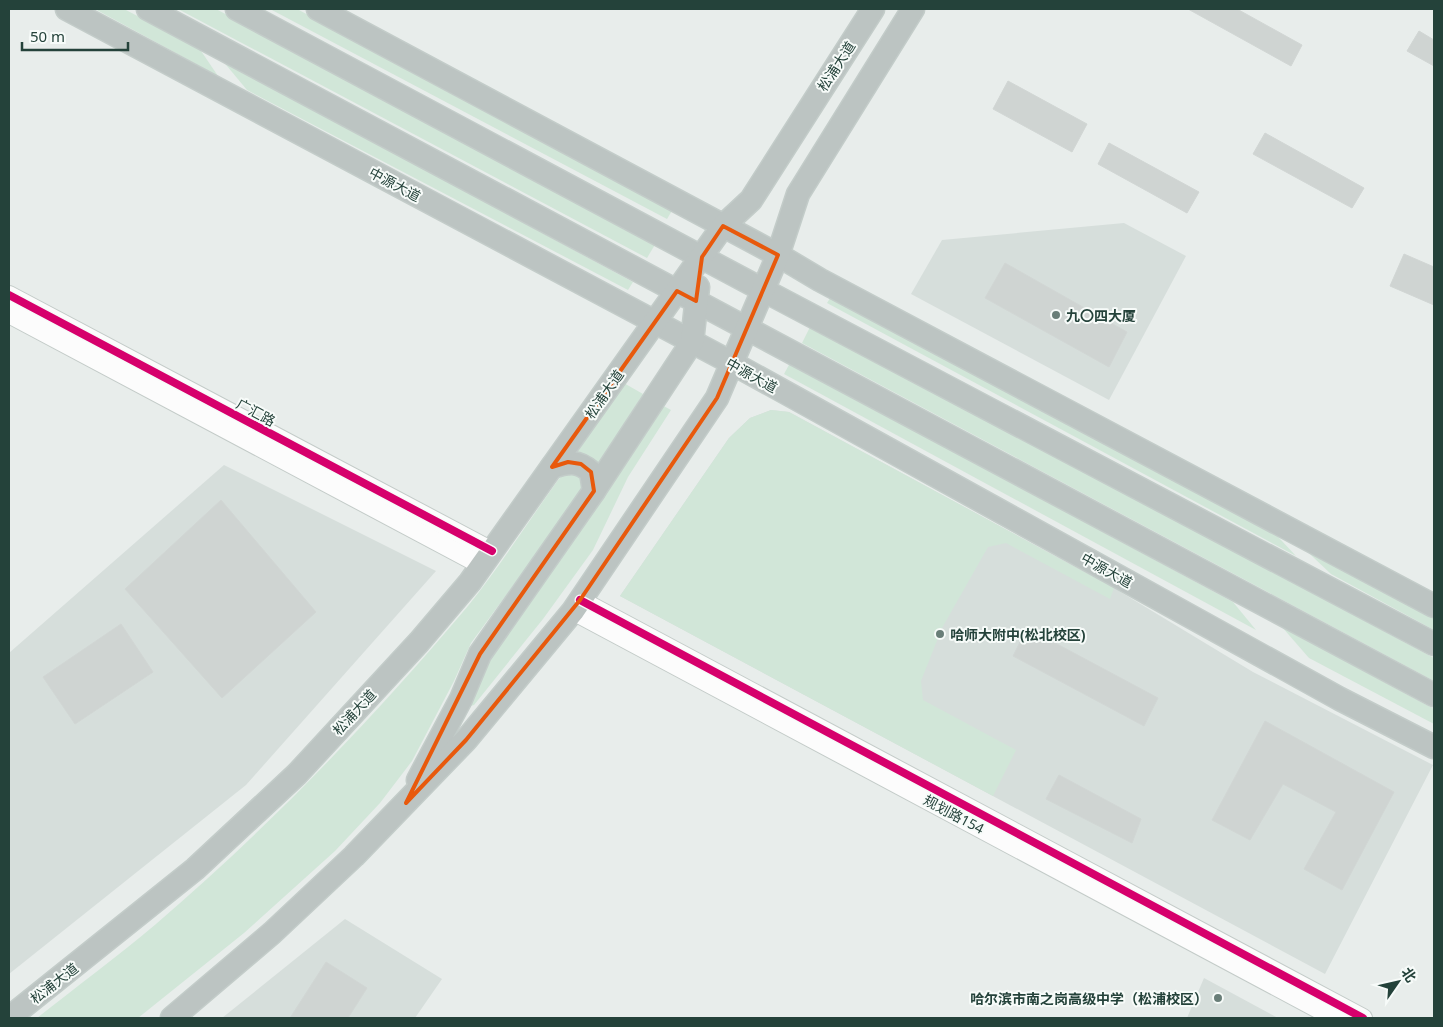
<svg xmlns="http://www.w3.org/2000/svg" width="1443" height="1027" viewBox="0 0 1443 1027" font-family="'Noto Sans','Noto Sans SC',sans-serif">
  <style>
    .built { fill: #d6dedb }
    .green { fill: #d1e6d8 }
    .building { fill: #cfd4d2; stroke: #d1d6d4 }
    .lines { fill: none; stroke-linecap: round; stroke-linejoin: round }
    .secondary-casing { stroke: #c3cbc8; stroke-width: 20 }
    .highway-casing { stroke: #c3ccc9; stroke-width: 25 }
    .secondary { stroke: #fcfcfc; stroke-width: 18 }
    .highway { stroke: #bcc4c2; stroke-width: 22 }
    .cycleway-casing { stroke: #f7fbf9; stroke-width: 11 }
    .cycleway { stroke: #d6006c; stroke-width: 8 }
    .marked { fill: none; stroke: #e8590c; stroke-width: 4; stroke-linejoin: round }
    .poi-dot { fill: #697e78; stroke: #f7fbf9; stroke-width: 2 }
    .labels { text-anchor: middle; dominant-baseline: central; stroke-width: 4; stroke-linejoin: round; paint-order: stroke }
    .street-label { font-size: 14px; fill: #24423a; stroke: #f7fbf9 }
    .poi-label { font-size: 14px; font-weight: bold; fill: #24423a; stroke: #f7fbf9; text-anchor: start }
  </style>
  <rect width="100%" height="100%" fill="#e8edeb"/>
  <g class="built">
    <polygon points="1124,223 1186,256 1109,400 911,294 942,240"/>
    <polygon points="771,410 789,412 1114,588 1253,672 1433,765 1325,974 620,596 729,438 750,418"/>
    <polygon points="224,465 436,571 246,785 9,974 9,653"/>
    <polygon points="345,919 442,979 415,1018 222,1018"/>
    <polygon points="1204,978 1278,1018 1187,1018"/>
  </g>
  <g class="green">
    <polygon points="95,9 124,9 199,48 218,76"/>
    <polygon points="178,9 216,9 656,243 647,258"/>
    <polygon points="270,9 297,9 673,209 667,219"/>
    <polygon points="222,60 633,282 628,290 247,90"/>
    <polygon points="832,295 1266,524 1296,556 827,303"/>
    <polygon points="811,325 1434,658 1434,681 802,343"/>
    <polygon points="790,363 1233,602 1256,630 784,374"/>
    <polygon points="622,382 643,394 597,467 577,453"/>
    <polygon points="658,403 671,410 628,477 593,550 543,619 474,705 467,707 476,668"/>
    <polygon points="771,410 789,412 1114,588 1110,599 1006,543 988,547 942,628 921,681 923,700 1016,750 993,796 620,596 729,438 750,418"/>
    <path d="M566,471L581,476L584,482L581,493L471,643L454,681L412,761L380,803L335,851L244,933L138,1018H37C76,987 117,957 156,924C269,827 372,720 468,606C500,566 528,522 558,480Z"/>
    <polygon points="1294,539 1434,615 1434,630 1331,574"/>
    <polygon points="1282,627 1434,709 1434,724 1309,658"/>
  </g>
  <g class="building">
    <polygon points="1188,9 1237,9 1302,45 1291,66"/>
    <polygon points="1419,31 1434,40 1434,66 1407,51"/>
    <polygon points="1008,81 1087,124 1072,152 993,109"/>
    <polygon points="1265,133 1364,188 1352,208 1253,154"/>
    <polygon points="1109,143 1199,192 1187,213 1098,164"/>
    <polygon points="1404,254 1434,267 1434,305 1390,286"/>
    <polygon points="1005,263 1127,332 1109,367 985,298"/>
    <polygon points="221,500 316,612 222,698 125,589"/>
    <polygon points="121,624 153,672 75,724 43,677"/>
    <polygon points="1027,628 1158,698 1144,726 1013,656"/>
    <polygon points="1265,721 1394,792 1342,890 1304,869 1336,812 1283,784 1250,840 1212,820"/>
    <polygon points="1059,775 1141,819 1132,843 1046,799"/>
    <polygon points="326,962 367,988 348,1018 290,1018"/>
  </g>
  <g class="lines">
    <g class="secondary-casing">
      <g id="secondary">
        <polyline points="9,295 492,551"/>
        <polyline points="9,314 481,565"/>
        <polyline points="580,600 1363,1018"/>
        <polyline points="573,611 1335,1018"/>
      </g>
    </g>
    <g class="highway-casing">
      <g id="highway">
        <polyline points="67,9 732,363 1340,699 1434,747"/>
        <polyline points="148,9 1434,695"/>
        <polyline points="237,9 763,290 1434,644"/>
        <polyline points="318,9 778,255 820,280 1434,606"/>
        <path d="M552,467C568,462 578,460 591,472L594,491"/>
        <polyline points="418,780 461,699 480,654 594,491 692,342 698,287"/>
        <polyline points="9,1018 195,869 297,774 419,642 470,582 723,226 751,200 873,9"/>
        <polyline points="172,1018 272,933 354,856 466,740 573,611 717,398 778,255 798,194 913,9"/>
      </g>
    </g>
    <use href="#secondary" class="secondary"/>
    <use href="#highway" class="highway"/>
    <g class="cycleway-casing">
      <g id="cycleway">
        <polyline points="9,295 492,551"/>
        <polyline points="580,600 1363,1018"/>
      </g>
    </g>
    <use href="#cycleway" class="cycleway"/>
  </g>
  <path class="marked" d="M723,226L778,255L717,398L580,600L466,740L406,803L480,654L594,491L591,472L581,464L568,462L552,467L677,291L696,301L702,257Z"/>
  <g class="poi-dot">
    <circle cx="1056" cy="315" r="5"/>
    <circle cx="940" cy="634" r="5"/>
    <circle cx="1218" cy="998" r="5"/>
  </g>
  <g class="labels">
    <g class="street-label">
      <text transform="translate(836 66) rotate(-57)">松浦大道</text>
      <text transform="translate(395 184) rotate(28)">中源大道</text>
      <text transform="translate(752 375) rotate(29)">中源大道</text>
      <text transform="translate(604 394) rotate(-55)">松浦大道</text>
      <text transform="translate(256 412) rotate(28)">广汇路</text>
      <text transform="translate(1107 570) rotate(29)">中源大道</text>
      <text transform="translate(354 712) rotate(-47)">松浦大道</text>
      <text transform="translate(954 814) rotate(28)">规划路154</text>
      <text transform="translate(54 983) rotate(-38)">松浦大道</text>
    </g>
    <g class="poi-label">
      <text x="1066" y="315">九〇四大厦</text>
      <text x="950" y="634">哈师大附中(松北校区)</text>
      <text x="1208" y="998" text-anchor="end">哈尔滨市南之岗高级中学（松浦校区）</text>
    </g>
  </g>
  <rect width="1443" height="1027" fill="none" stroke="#24423a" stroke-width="20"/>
  <g transform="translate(1398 982) rotate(56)" stroke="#f7fbf9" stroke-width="4" paint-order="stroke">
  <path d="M0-4L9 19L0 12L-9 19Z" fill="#24423a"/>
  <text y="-8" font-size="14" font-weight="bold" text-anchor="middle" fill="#24423a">北</text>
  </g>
  <path d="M22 42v8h106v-8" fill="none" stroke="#24423a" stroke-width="2.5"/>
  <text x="30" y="42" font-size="15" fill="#24423a" stroke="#f7fbf9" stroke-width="4" paint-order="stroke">50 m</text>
</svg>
